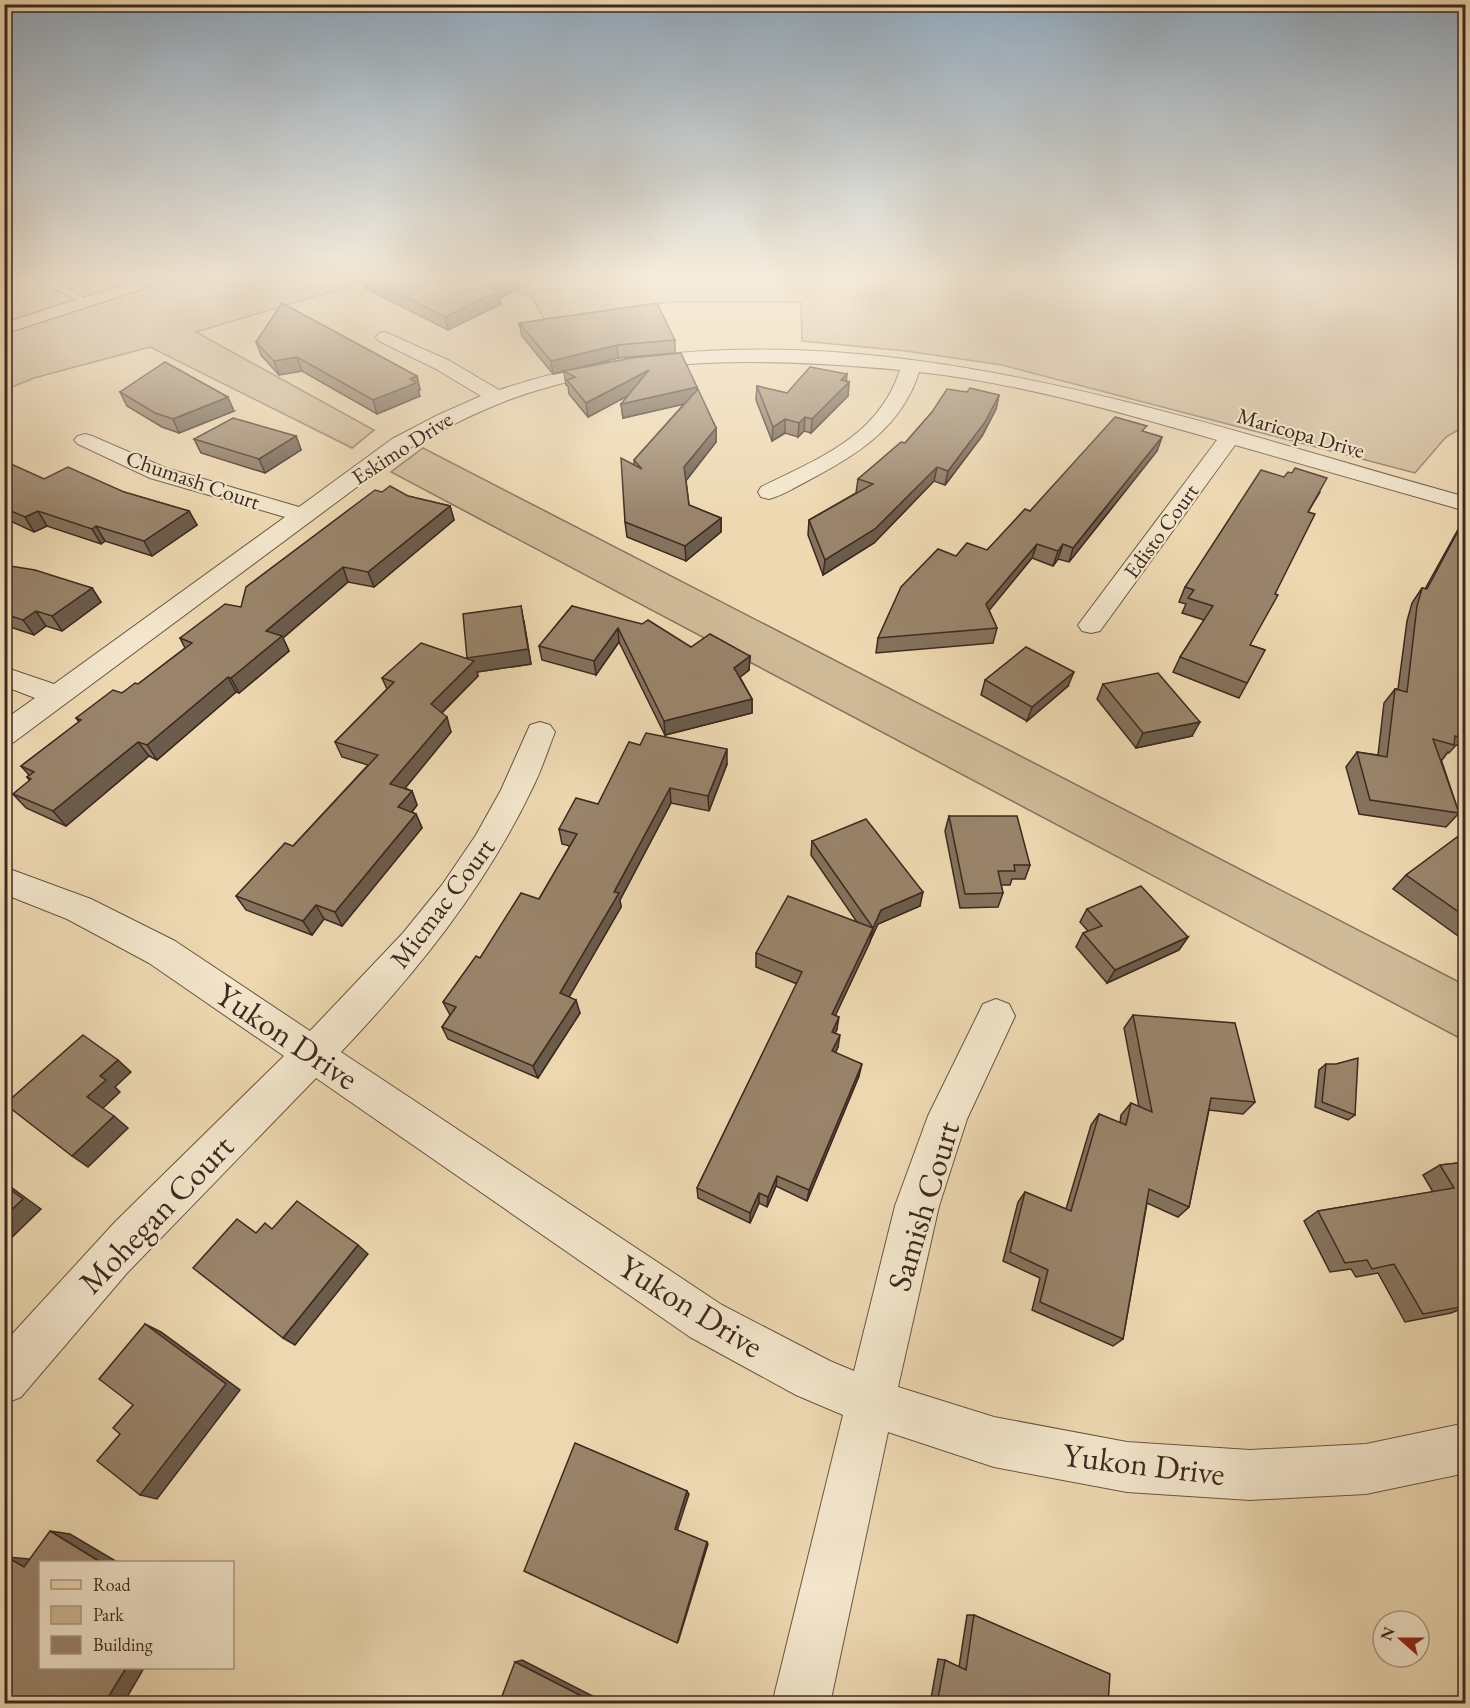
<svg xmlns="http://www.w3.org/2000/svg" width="1470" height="1708" viewBox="0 0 1470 1708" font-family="'EB Garamond',serif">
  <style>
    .green { fill: #cfba98; stroke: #86725c; stroke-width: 1.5 }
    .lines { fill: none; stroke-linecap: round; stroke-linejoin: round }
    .lane-casing { stroke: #695544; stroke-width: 3 }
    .street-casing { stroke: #695544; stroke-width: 2 }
    .primary-casing { stroke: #3d2920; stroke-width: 2 }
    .lane { fill: #f3e6cc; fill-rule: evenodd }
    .street { fill: #f3e6cc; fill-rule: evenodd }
    .primary { fill: #edd8b1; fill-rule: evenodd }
    .wall { fill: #84725c; stroke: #3d2920; stroke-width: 1.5 }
    .shaded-wall { fill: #6b5c4b; stroke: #3d2920; stroke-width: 1.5 }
    .building { fill: #99846b; stroke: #3d2920; stroke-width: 1.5 }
    .labels { text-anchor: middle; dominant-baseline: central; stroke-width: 4.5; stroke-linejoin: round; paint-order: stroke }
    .far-street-label { font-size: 22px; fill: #3d2920; stroke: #f3e6cc }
    .street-label { font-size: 27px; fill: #3d2920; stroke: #f3e6cc }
    .near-street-label { font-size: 33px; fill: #3d2920; stroke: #f3e6cc }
  </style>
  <rect width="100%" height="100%" fill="#edd8b1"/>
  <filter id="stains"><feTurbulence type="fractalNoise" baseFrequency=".00333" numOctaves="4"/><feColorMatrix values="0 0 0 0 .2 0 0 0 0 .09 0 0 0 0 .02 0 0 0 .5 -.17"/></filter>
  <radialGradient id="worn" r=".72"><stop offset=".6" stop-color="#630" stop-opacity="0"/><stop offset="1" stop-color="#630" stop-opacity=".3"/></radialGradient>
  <g class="green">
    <polygon points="5,275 399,275 377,278 196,332 374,430 352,448 150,347 34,378 5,390"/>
    <polygon points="476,275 1465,275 1465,426 1446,437 1415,473 1002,365 906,351 802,341 801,302 672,302 544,319 532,297"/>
    <polygon points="423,448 1465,985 1465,1041 391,472"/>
  </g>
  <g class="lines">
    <g class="lane-casing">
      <polygon id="lane" points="29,275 39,275 92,302 85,304"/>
    </g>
    <g class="street-casing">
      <g id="street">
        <path d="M385,332L450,361L499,390C816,283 1159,412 1466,497V511L1235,445L1100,631L1091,633L1082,631L1078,625L1217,440C1119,412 1020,383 919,372C902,426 859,454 811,479C797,486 784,495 769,499L761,497L758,492L761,487C819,458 878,437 900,370C782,359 660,355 545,388C497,401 452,424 408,449L14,742L4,745V720L35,698L4,686V667L54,684L285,517L150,478L78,444L74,440L78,436L85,434L92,436L166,468L299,507L392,439L438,415L481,396L436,369L379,341L376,337L379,333Z"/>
        <path d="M540,722L550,725L555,732C547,752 541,772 531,791C484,889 416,973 341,1052L722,1305L830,1361L854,1371L895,1206L928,1116L983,1004L996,999L1009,1004L1015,1016L967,1119L939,1206L898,1387L994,1417L1127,1442L1250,1450L1366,1444L1466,1423V1473L1366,1494L1250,1500L1127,1492L994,1467L888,1432L830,1704H772L843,1415L796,1395L690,1337L316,1078L127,1273L21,1397L4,1404V1343L115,1222L284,1056L149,963L67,919L4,894V867L91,899L175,941L310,1031L403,933L442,885L476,835L501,790L530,725Z"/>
      </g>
    </g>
    <g class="primary-casing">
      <g id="primary">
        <polygon points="153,275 178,275 176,278 4,334 4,323"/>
        <path d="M1061,275H1130C1124,283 1067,283 1061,275Z"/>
      </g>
    </g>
    <use href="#lane" class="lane"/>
    <use href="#street" class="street"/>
    <use href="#primary" class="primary"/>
  </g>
  <g class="wall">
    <polygon points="361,275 520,288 500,298 501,304 448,330 365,288"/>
    <polygon points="519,323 675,340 675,353 618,358 567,371 697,387 697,390 716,428 716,442 686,480 689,505 721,518 721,532 686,561 627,537 625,522 634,465 634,460 684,404 623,418 621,404 629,395 588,417 569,394 568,386 566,385 564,372 553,374 522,336"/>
    <polygon points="256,342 417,376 420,390 418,391 420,396 377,414 302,371 279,375 261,355"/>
    <polygon points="846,381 849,382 848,396 811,433 804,431 798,437 785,433 772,441 756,400 757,386 787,393"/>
    <polygon points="120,392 234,411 179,433 162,427 127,406"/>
    <polygon points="967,392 999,395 996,409 982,436 945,485 934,481 874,543 823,575 808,535 809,520 856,493 858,479 905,443 932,412"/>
    <polygon points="1145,432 1162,437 1157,451 1069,562 1058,559 1053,566 1032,558 989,610 997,628 993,643 876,653 878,638 956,556 987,550 1030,511"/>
    <polygon points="296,436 301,450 265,473 201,453 194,439"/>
    <polygon points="4,461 44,479 124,492 189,511 197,525 152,556 105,541 101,544 47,526 34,532 4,518"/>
    <polygon points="1284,477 1320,492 1308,512 1275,594 1250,645 1265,650 1239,698 1173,672 1180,657 1204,620 1182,613 1186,604 1179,602 1185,587"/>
    <polygon points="382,492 408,496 450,506 454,520 374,587 348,582 283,638 289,651 239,693 236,692 157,760 149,756 66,826 26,808 13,794 30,781 27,777 29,775 21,766 79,722 76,718 138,684 185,648 180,638 241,607"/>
    <polygon points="1465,518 1466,747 1456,745 1449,753 1448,752 1442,760 1441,759 1459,813 1446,827 1359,814 1346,767 1357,752 1378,755 1384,703 1395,689 1398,689 1407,621 1412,603 1422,588 1425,589 1456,533"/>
    <polygon points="4,565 92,588 101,602 62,631 46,626 34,635 4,625"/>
    <polygon points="572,606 691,647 750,656 749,670 740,677 752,699 752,713 665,735 619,642 596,675 542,660 539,646"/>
    <polygon points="524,621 531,664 477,672 478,676 442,713 451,732 405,788 412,791 417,805 412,812 416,814 422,828 342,926 324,919 312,935 246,910 236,896 293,846 368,765 342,757 335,742 387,689 382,678 467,659"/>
    <polygon points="985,680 1068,686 1027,721 981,695"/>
    <polygon points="1103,684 1192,736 1136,748 1097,699"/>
    <polygon points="727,764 709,811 671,803 620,900 621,907 569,997 580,1013 538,1078 448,1039 442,1027 450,1015 443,1002 480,958 539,899 570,846 562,844 559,829 598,804"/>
    <polygon points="949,816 1030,865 1025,879 1012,879 1010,885 1001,885 1003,893 998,907 960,908 945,831"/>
    <polygon points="1466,833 1466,934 1461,938 1393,889 1406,875"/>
    <polygon points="812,841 920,906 878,924 835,1015 837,1029 835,1033 838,1047 835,1053 859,1076 807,1201 776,1186 767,1207 759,1203 750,1223 698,1198 697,1188 797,984 756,967 756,953 857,922 811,855"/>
    <polygon points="1087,909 1188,937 1179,950 1107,983 1076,947 1083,933 1088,931 1080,922"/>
    <polygon points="1133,1015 1255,1102 1243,1114 1209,1110 1189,1207 1178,1217 1147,1203 1123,1339 1113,1346 1032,1310 1040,1278 1003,1261 1018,1202 1025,1192 1066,1209 1091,1125 1099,1114 1120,1123 1121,1115 1131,1103 1139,1107 1124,1028"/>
    <polygon points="1326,1064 1355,1115 1348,1120 1315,1107 1319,1070"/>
    <polygon points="1466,1162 1466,1307 1451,1313 1405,1322 1378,1273 1356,1277 1351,1269 1330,1272 1304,1221 1318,1211 1433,1192 1423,1175 1440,1165"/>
    <polygon points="967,1615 974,1615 1108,1704 930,1704 938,1659 945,1660 959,1667"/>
  </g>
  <g class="shaded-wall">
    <polygon points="518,275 520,288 500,298 501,304 448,330 445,317 490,288"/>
    <polygon points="617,345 618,358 553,374 551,361"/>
    <polygon points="297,357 302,371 279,375 274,361"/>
    <polygon points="649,370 650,384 588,417 586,403"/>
    <polygon points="847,374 846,386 849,382 848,396 811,433 812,419"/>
    <polygon points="417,376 420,390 418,391 420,396 377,414 373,400 410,379"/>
    <polygon points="697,387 697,401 623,418 621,404"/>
    <polygon points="999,395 996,409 982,436 945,485 948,471"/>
    <polygon points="228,397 234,411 179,433 173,419"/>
    <polygon points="805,417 804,431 798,437 799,423"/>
    <polygon points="785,419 785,433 772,441 773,427"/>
    <polygon points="716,428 716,442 685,482 684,467"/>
    <polygon points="296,436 301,450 265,473 259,459"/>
    <polygon points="1162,437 1157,451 1069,562 1073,548"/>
    <polygon points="937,467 934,481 874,543 823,575 825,560"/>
    <polygon points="450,506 454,520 374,587 368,572"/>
    <polygon points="38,511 47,526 34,532 25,517"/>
    <polygon points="189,511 197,525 152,556 144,541"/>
    <polygon points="721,518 721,532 686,561 685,546"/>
    <polygon points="96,526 105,541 101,544 92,529"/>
    <polygon points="1037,544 1032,558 982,619 986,604"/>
    <polygon points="1063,544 1058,559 1053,566 1058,551"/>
    <polygon points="343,567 348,582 283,638 289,651 239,693 231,678 266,631"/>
    <polygon points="92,588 101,602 62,631 52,616"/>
    <polygon points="521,606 531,664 477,672 478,676 436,718 431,704 469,666 467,658"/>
    <polygon points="36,611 46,626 34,635 23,620"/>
    <polygon points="618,628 619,642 596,675 594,661"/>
    <polygon points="750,656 749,670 734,682 734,668"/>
    <polygon points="1074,672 1068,686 1027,721 1032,707"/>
    <polygon points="228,677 236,692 157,760 147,745"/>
    <polygon points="752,699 752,713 665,735 664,721"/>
    <polygon points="447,717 451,732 397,798 390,784"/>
    <polygon points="1200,722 1192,736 1136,748 1143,733"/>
    <polygon points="138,742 149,756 66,826 53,811"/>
    <polygon points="727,749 727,764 709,811 708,796"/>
    <polygon points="670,788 671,803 620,900 621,907 564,1006 560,993"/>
    <polygon points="412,791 417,805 404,822 398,807"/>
    <polygon points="416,814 422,828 342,926 335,912"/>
    <polygon points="923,892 920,906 878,924 870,941 873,928 881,910"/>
    <polygon points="316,905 324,919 312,935 303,921"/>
    <polygon points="873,928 870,942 830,1027 832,1014"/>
    <polygon points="1188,937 1179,950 1107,983 1115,970"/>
    <polygon points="576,1000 580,1013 538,1078 533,1066"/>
    <polygon points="839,1017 837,1029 830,1044 832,1032"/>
    <polygon points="840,1035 838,1047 830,1064 832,1051"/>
    <polygon points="118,1060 131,1072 115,1087 120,1092 102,1109 87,1097 100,1076"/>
    <polygon points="862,1064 859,1076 807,1201 809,1190"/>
    <polygon points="114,1116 128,1128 88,1167 72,1156"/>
    <polygon points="777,1176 776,1186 767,1207 768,1197"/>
    <polygon points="4,1182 41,1209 4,1245"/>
    <polygon points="759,1193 759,1203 750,1223 750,1213"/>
    <polygon points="358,1245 368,1254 295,1345 283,1338"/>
    <polygon points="145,1324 161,1332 240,1390 157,1499 140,1495"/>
    <polygon points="687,1491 689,1494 677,1531 675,1529"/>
    <polygon points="50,1531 70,1534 119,1563 102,1563"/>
    <polygon points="707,1542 708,1544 678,1642 677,1643"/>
    <polygon points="7,1557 29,1559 40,1565 24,1567"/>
    <polygon points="522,1660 608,1704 597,1704 515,1662"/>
    <polygon points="126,1668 144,1668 123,1704 104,1704"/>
  </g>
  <g class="building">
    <polygon points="361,275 518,275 490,288 499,291 445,317"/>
    <polygon points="282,303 417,376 410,379 416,383 373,400 297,357 274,361 256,342"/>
    <polygon points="657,303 675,340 617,345 551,361 519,323"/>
    <polygon points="681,353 697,387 621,404 649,370 586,403 567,380 575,377 564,371 632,358"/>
    <polygon points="165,362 228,397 173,419 155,413 120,392"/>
    <polygon points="810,367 847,374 841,380 849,382 812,419 805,417 799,423 785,419 773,427 757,386 787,393"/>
    <polygon points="970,388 999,395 985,422 948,471 937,467 875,529 825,560 809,520 873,484 858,479 901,442 905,443 932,412 947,389 967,392"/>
    <polygon points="698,389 716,428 684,467 689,505 721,518 685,546 625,522 621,458 642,469 634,460"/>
    <polygon points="1115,417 1147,426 1142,431 1162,437 1073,548 1063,544 1058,551 1037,544 986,604 997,628 878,638 901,587 938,549 956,556 967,543 987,550 1025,509 1030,511"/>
    <polygon points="233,418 296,436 259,459 194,439"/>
    <polygon points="4,461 44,479 68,467 124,492 189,511 144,541 96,526 92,529 38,511 25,517 4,508"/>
    <polygon points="1295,468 1327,478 1308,512 1315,514 1275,594 1278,595 1250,645 1265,650 1247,683 1180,657 1213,606 1188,598 1194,590 1185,587 1261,470 1284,477 1288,472 1292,473"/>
    <polygon points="390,486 408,496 450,506 368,572 343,567 266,631 282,636 231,678 228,677 147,745 138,742 53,811 13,794 31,779 27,777 34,772 21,766 81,720 76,718 113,690 122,693 135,683 138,684 192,643 180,638 225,604 241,607 246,587 375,490 382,492"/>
    <polygon points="1465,518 1466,729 1462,728 1462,738 1455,736 1454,745 1433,739 1459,813 1370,800 1357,752 1387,757 1395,689 1407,692 1417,606 1422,588 1427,589"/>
    <polygon points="4,565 35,570 92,588 52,616 36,611 23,620 4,614"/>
    <polygon points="521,606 528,649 467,658 463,614"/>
    <polygon points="572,606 642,624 648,620 691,647 710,634 750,656 734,668 752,699 664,721 618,628 594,661 539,646"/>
    <polygon points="421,643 474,661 431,704 447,717 390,784 412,791 398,807 416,814 335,912 316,905 303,921 236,896 285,843 293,846 378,755 335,742 394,682 382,678"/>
    <polygon points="1026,647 1074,672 1032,707 985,680"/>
    <polygon points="1158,673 1200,722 1143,733 1103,684"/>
    <polygon points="646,733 727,749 708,796 670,788 614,892 619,893 560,993 576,1000 533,1066 442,1027 456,1007 443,1002 476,956 480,958 521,893 539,899 577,834 559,829 576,798 598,804 629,742 640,745"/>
    <polygon points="949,816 1017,816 1030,865 1014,865 1015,871 998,871 1003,893 965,894"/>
    <polygon points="866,819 923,892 881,910 873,928 812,841"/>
    <polygon points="1464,832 1466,833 1466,917 1406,875"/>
    <polygon points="1141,886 1188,937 1115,970 1083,933 1102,926 1087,909"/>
    <polygon points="788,896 873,928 832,1014 839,1017 832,1032 840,1035 832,1051 862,1064 809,1190 777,1176 768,1197 759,1193 750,1213 697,1188 802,972 756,953"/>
    <polygon points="1133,1015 1235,1023 1255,1102 1211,1098 1189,1207 1149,1189 1123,1339 1040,1302 1048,1270 1010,1252 1025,1192 1071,1211 1099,1114 1126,1125 1131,1103 1152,1112"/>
    <polygon points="83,1035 118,1060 100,1076 106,1080 87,1097 114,1116 72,1156 5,1104"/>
    <polygon points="1358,1058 1355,1115 1322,1102 1326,1064 1336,1064"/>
    <polygon points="1466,1162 1466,1295 1464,1296 1466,1298 1466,1306 1423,1314 1394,1264 1372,1269 1367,1260 1345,1263 1318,1211 1454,1188 1440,1165"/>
    <polygon points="4,1185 23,1199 4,1217"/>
    <polygon points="297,1201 358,1245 283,1338 193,1268 237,1219 256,1233 265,1223 272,1229"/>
    <polygon points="145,1324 226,1384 140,1495 97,1461 120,1434 113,1428 133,1405 99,1379"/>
    <polygon points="575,1443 687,1491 675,1529 707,1542 677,1643 524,1571"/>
    <polygon points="50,1531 102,1563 40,1563 40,1668 126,1668 104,1704 4,1704 4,1561 7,1557 24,1567"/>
    <polygon points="974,1615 1110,1674 1108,1704 937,1704 945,1660 966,1670"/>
    <polygon points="515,1662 597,1704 499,1704"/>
  </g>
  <linearGradient id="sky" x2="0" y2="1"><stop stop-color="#92aabe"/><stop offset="0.54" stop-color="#f7eddc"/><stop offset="1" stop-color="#f7eddc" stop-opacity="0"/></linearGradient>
  <rect width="1470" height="514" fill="url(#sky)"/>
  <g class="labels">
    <g class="far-street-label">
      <text transform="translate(1301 433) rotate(16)">Maricopa Drive</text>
      <text transform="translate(402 448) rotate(-33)">Eskimo Drive</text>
      <text transform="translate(193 480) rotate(19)">Chumash Court</text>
      <text transform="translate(1161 531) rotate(-54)">Edisto Court</text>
    </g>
    <g class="street-label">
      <text transform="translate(442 903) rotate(-53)">Micmac Court</text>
    </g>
    <g class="near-street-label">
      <text transform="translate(287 1036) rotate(34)">Yukon Drive</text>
      <text transform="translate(923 1206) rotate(-73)">Samish Court</text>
      <text transform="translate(156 1214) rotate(-46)">Mohegan Court</text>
      <text transform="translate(691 1306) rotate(32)">Yukon Drive</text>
      <text transform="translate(1144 1464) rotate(7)">Yukon Drive</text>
    </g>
  </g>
  <rect width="1470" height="1708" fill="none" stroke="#edd8b1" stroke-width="24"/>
  <rect x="6" y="6" width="1458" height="1696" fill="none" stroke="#3d2920" stroke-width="3"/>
  <rect x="12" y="12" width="1446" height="1684" fill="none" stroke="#3d2920" stroke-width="1.5"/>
  <rect x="39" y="1561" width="195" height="108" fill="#f3e6cc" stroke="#aa9a87" stroke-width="1.5"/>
  <rect x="51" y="1580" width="30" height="9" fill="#edd8b1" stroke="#aa9a87" stroke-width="1.5"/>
  <text x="93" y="1591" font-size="18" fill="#3d2920">Road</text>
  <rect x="51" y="1606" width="30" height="18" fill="#cfba98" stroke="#aa9a87" stroke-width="1.5"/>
  <text x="93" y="1621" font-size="18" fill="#3d2920">Park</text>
  <rect x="51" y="1636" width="30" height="18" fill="#99846b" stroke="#aa9a87" stroke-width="1.5"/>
  <text x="93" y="1651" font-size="18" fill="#3d2920">Building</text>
  <g transform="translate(1401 1639) rotate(291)"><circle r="28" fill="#f3e6cc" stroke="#aa9a87" stroke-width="1.5"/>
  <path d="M0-4.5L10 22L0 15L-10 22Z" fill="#8f2418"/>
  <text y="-9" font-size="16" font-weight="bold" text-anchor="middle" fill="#3d2920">N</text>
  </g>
  <rect width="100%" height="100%" filter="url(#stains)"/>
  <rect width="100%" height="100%" fill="url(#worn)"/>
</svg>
